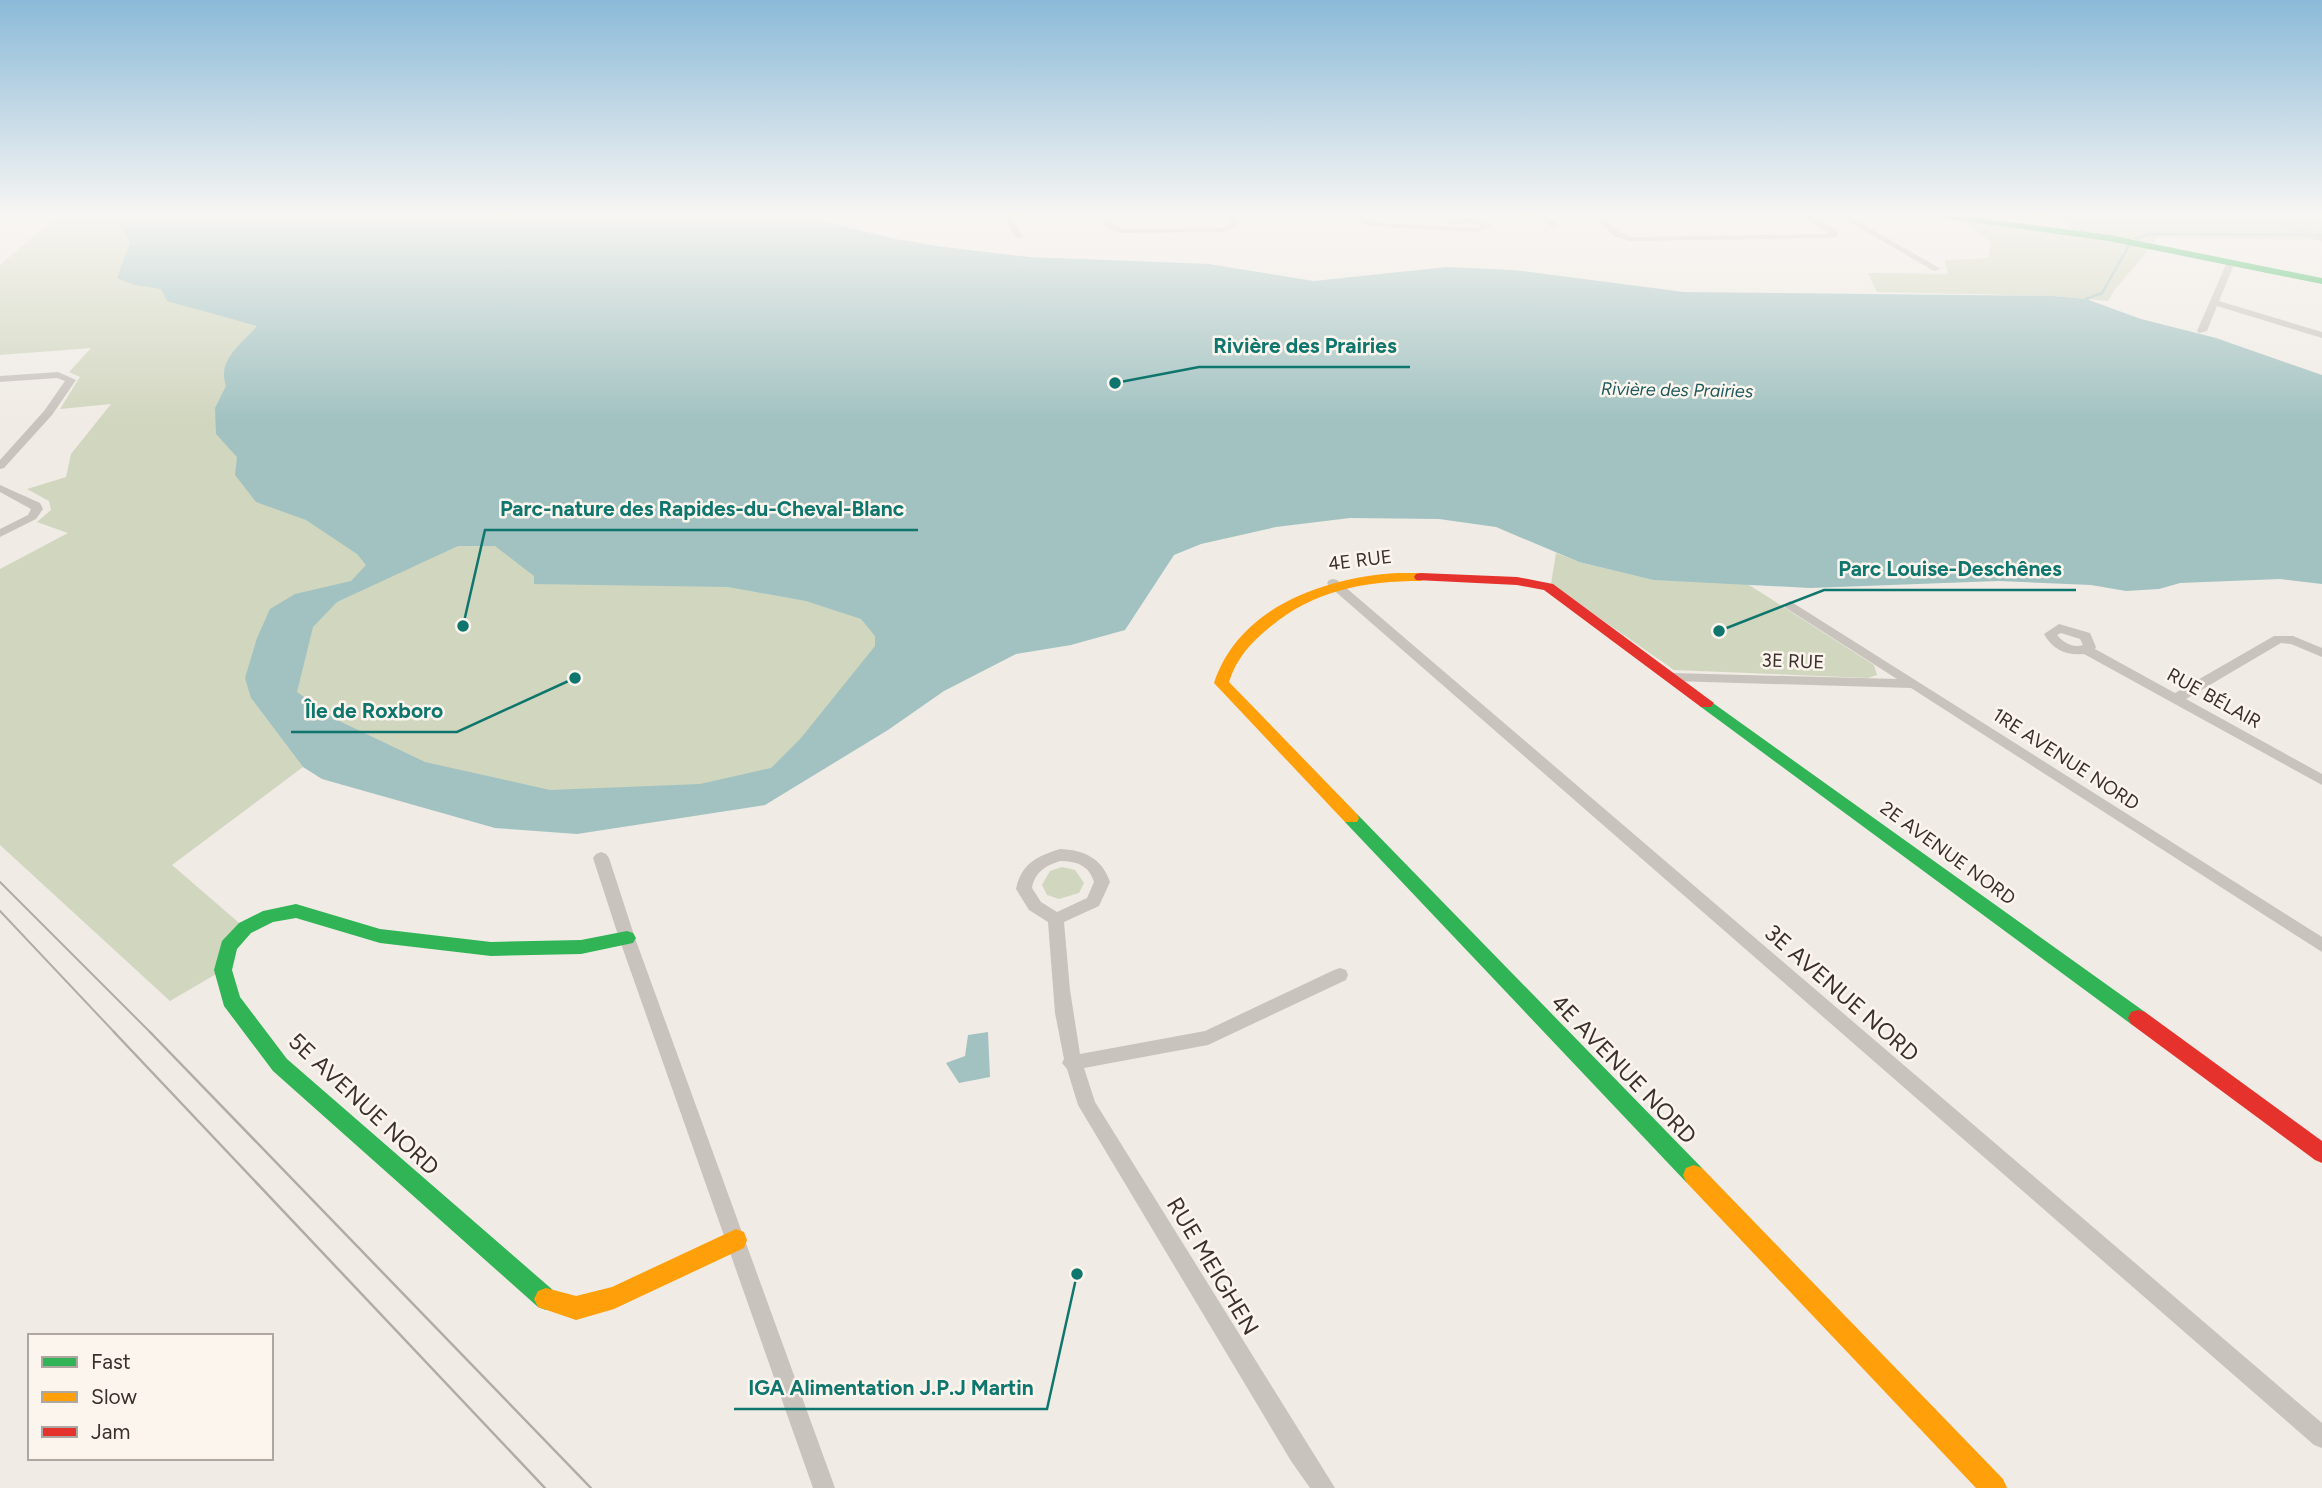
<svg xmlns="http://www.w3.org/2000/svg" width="2322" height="1488" viewBox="0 0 2322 1488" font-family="Figtree,sans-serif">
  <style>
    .green { fill: #d1d6bf }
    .water { fill: #a1c2c1; fill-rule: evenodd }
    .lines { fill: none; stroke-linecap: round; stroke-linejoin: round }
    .stream { stroke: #a1c2c1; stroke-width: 2.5 }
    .street { fill: #c9c3be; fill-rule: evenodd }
    .fast { fill: #30b455; fill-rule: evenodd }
    .slow { fill: #ff9f0a; fill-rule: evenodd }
    .jam { fill: #e5322d; fill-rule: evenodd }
    .tram-far1 { stroke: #b1aca8; stroke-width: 2 }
    .tram { stroke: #b1aca8; stroke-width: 2.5 }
    .labels { text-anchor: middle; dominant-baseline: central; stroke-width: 5; stroke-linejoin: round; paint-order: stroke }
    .far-water-label { font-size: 18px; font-style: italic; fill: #1f5a5e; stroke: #fbf5ee }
    .street-label { font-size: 19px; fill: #3b302b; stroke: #fbf5ee }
    .near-street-label { font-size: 23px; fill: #3b302b; stroke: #fbf5ee }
    .leader { fill: none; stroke: #0f766e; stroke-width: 2.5 }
    .callout-dot { fill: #0f766e; stroke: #fbf5ee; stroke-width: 2.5 }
    .callout-label { font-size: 21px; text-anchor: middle; font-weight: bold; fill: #0f766e; stroke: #fbf5ee; stroke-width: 5; stroke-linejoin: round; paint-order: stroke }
  </style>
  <rect width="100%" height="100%" fill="#f0ebe5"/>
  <g class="green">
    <polygon points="13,213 189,213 951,592 783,780 564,813 389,778 251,698 303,767 172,865 245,928 223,970 170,1001 0,845 0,569 68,533 37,522 51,510 49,501 27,489 66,477 71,454 111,404 60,409 80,377 69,372 91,348 0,355 0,265 57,217"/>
    <polygon points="2048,213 2322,213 2322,240 2156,238 2154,243 2072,230 2065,221"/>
    <polygon points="1967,221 2073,234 2150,248 2116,288 2108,301 2053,296 1877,292 1868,273 1948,274 1945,260 1989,258 1990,241 1966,225"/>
    <polygon points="1556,553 1579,562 1653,580 1746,583 1874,665 1877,675 1868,678 1674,670 1551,584"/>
    <polygon points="1062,867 1075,870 1084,883 1079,893 1059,899 1047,895 1042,885 1050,871"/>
  </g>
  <g class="water">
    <path d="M116,213H791L895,239L944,247L1029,257L1209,264L1314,281L1447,267L1514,270L1684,292L2053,296L2086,299L2141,319L2216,338L2322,375V584L2280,579L2180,583L2159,589L2126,591L2091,585L1999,581L1810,588L1653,580L1579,562L1496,527L1439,519L1350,518L1276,527L1201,544L1174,555L1125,630L1071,645L1016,654L944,691L888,730L765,805L577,834L495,828L322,779L303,767L251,698L245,678L257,638L270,609L295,594L351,581L366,565L357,554L306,520L256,502L235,475L237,457L216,434L215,408L226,386C217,359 241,345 257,326L167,301L161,289L135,285L117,278L130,243ZM458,546H495L534,576V584L728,587L806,601L861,619L875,636V646L801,738L771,768L700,784L550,790L425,762L335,719L297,692L313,627L337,602Z"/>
    <polygon points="988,1032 990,1077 959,1083 946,1063 965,1056 968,1035"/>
  </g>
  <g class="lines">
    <g class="stream">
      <polyline points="2136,238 2150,234 2322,235"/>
      <polyline points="2086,299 2102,293 2130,244"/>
    </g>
    <g class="street">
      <polygon points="1001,213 1009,213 1023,236 1022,238 1016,238"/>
      <polygon points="1096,213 1104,213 1114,225 1123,229 1223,228 1230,224 1223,213 1231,213 1239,225 1224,232 1122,233 1108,229"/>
      <path d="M1351,213C1362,212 1369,220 1380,223L1477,228L1481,225C1468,220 1454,227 1442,222L1473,217L1492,225L1478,232L1380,227L1364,224Z"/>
      <polygon points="1534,213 1543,213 1560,226 1553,228"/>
      <polygon points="1590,213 1598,213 1620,232 1631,237 1830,234 1798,213 1807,213 1837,230 1838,236 1834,238 1630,241 1614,236"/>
      <polygon points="1834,213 1843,213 1941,269 1934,271"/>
      <polygon points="2251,213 2261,213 2322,237 2322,242"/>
      <polygon points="2231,259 2235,262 2219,301 2322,332 2322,338 2217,306 2207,331 2199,333 2197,331 2227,262"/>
      <polygon points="58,372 76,380 52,415 4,468 0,469 0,460 44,411 65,381 57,378 0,382 0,376"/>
      <polygon points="0,485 40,503 43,509 36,519 0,537 0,529 28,515 31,509 0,492"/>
      <polygon points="1333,579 1337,580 2322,1423 2322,1448 2314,1445 1329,586 1327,583 1329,580"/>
      <polygon points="1790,601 2322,937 2322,952 1911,688 1672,681 1665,677 1672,673 1897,679 1786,608 1784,605"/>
      <path d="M2059,624L2090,633L2096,647L2095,649L2175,693L2274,636H2293L2322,648V657L2291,644L2281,643L2186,699L2322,774V785L2084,654C2066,656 2052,649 2044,634ZM2061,633L2080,639L2083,645C2072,648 2064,643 2057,635Z"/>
      <path d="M1060,849C1084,850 1102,858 1110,882L1099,906L1064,922L1070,990L1080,1054L1205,1031L1334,970L1340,968L1346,970L1348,975L1346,980L1208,1045L1084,1068L1095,1102L1335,1488H1310L1291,1461L1078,1105L1067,1069L1062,1063L1064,1059L1055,1013L1048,922L1029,910L1016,889C1021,864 1037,856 1060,849ZM1060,861C1076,861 1089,865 1094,882L1087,898L1057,912L1041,902L1032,888C1035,872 1045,866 1060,861Z"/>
      <polygon points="601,852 606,854 609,858 635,938 835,1488 813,1488 619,938 593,858 596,854"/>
    </g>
    <g class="fast">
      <polygon points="1922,213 1944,213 2109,235 2322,278 2322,284 2109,241 1926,216"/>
      <polygon points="1706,698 2145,1012 2148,1018 2145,1024 2138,1026 2131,1024 1701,707 1698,703"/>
      <polygon points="1351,812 1357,814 1702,1168 1705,1175 1702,1182 1694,1185 1686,1182 1345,822 1343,818 1345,814"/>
      <polygon points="296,904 380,929 491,942 581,940 627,931 633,933 636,938 633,943 581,954 491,956 380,943 296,918 273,922 251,933 237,949 232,970 240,997 287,1059 554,1291 558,1299 554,1307 546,1310 538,1307 273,1071 224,1006 214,970 222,941 239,923 263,911"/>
    </g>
    <g class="slow">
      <path d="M1398,573H1421L1428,577L1421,581C1365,581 1314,590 1270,627C1251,642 1236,659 1229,682L1357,814L1359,818L1357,822H1345L1214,683C1239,607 1325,577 1398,573Z"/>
      <polygon points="1694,1165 1702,1168 2003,1479 2007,1488 1976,1488 1686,1182 1683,1175 1686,1168"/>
      <polygon points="736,1229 744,1232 747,1240 744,1248 614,1309 576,1320 538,1307 534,1299 538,1291 546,1288 576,1296 612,1287"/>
    </g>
    <g class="jam">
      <polygon points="1421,573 1517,577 1553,584 1714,703 1711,707 1701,707 1544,590 1517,585 1416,580 1414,577 1416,574"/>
      <polygon points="2138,1010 2145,1012 2322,1141 2322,1163 2315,1160 2131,1024 2128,1018 2131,1012"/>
    </g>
    <g class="tram-far1">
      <polyline points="0,882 152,1034"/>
      <polyline points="0,911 116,1034"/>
    </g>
    <g class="tram">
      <polyline points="114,1032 545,1488"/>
      <polyline points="150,1032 591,1488"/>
    </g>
  </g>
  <linearGradient id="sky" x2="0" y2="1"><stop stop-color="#8bbad8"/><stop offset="0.51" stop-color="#f8f6f3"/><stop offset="1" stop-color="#f8f6f3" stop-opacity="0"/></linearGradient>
  <rect width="2322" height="421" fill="url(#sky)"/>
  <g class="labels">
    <g class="far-water-label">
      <text transform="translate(1677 390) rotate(1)">Rivière des Prairies</text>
    </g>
    <g class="street-label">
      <text transform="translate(1360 560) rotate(-7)">4E RUE</text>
      <text transform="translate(1793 661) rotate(2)">3E RUE</text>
      <text transform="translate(2214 698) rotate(29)">RUE BÉLAIR</text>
      <text transform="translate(2066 759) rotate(33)">1RE AVENUE NORD</text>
      <text transform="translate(1948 853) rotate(36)">2E AVENUE NORD</text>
    </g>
    <g class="near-street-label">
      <text transform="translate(1842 993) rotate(41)">3E AVENUE NORD</text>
      <text transform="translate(1624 1069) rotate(46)">4E AVENUE NORD</text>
      <text transform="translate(364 1104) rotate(43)">5E AVENUE NORD</text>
      <text transform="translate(1213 1266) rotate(59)">RUE MEIGHEN</text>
    </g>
  </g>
  <path class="leader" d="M1115 383L1199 367H1410M463 626L485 530H918M1719 631L1824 590H2076M575 678L457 732H291M1077 1274L1047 1409H734"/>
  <g class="callout-dot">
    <circle cx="1115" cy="383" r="7"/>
    <circle cx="463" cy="626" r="7"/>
    <circle cx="1719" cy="631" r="7"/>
    <circle cx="575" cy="678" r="7"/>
    <circle cx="1077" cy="1274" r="7"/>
  </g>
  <g class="callout-label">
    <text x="1305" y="353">Rivière des Prairies</text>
    <text x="702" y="516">Parc-nature des Rapides-du-Cheval-Blanc</text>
    <text x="1950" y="576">Parc Louise-Deschênes</text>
    <text x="374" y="718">Île de Roxboro</text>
    <text x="891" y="1395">IGA Alimentation J.P.J Martin</text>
  </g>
  <rect x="28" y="1334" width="245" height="126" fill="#fbf5ee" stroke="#aea6a0" stroke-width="2"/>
  <rect x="42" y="1357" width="35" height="10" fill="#30b455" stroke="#aea6a0" stroke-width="2"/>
  <text x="91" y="1369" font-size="21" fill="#3b302b">Fast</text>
  <rect x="42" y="1392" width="35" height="10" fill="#ff9f0a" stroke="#aea6a0" stroke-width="2"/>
  <text x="91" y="1404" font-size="21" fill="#3b302b">Slow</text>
  <rect x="42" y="1427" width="35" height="10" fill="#e5322d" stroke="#aea6a0" stroke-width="2"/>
  <text x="91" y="1439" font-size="21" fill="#3b302b">Jam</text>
</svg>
